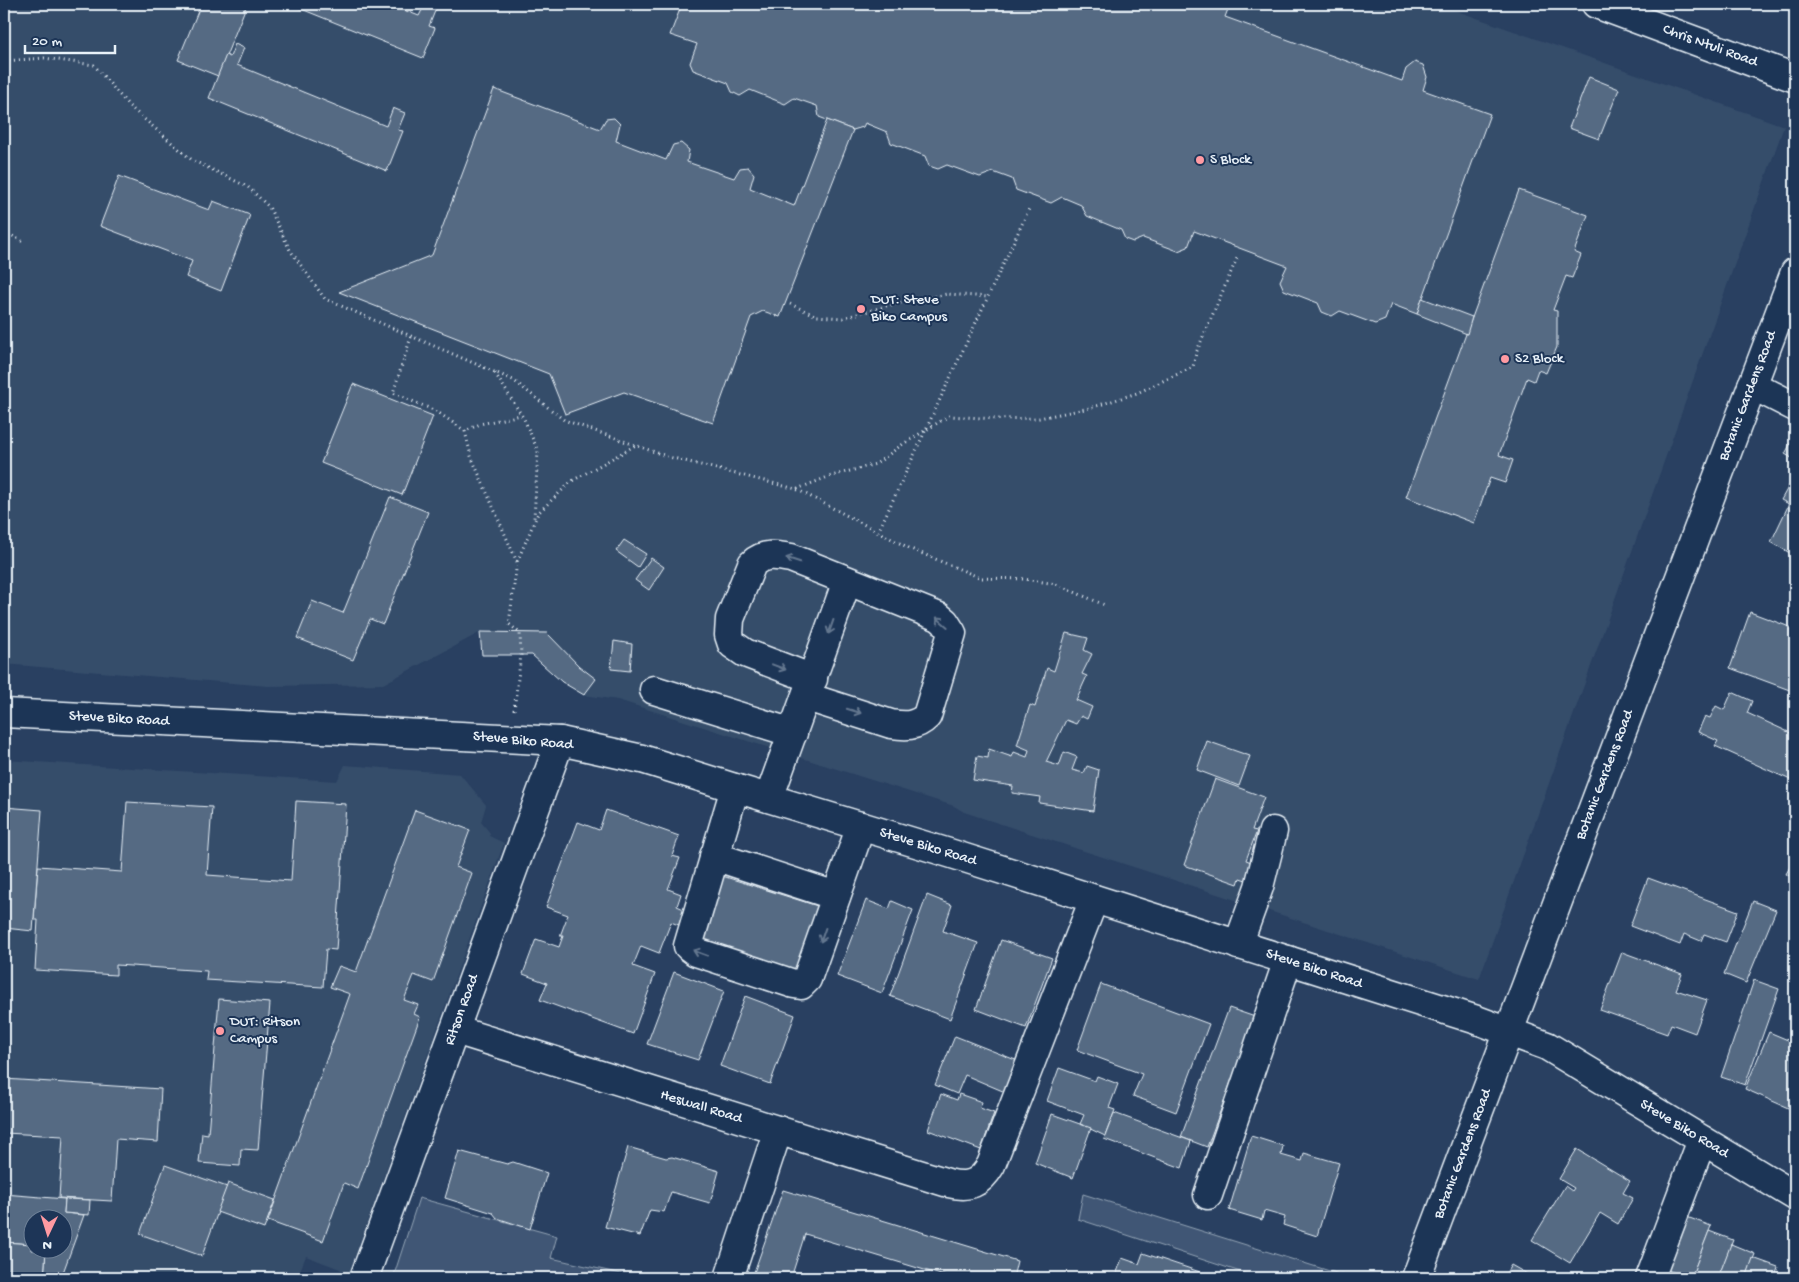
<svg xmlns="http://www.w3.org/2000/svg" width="1799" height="1282" viewBox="0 0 1799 1282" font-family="'Gochi Hand',sans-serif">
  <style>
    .built { fill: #364d6b; fill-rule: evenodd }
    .green { fill: #415774; stroke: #94a4b6 }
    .building { fill: #556a83; stroke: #e8f1f8 }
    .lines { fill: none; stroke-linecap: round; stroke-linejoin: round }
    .minor-casing { stroke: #e8f1f8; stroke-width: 31 }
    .major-casing { stroke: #e8f1f8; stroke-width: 31 }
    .path { stroke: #e8f1f8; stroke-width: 3; stroke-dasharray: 1 4; stroke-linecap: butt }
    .minor { stroke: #1d3557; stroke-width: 28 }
    .major { stroke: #1d3557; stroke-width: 28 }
    .oneway { stroke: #64778f }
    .poi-dot { fill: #ff9aa2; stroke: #1d3557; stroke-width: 2 }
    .labels { text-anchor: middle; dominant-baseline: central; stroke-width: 4; stroke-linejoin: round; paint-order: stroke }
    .street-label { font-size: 15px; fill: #e8f1f8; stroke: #1d3557 }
    .poi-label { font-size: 15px; fill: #e8f1f8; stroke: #1d3557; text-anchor: start }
  </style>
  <rect width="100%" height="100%" fill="#294061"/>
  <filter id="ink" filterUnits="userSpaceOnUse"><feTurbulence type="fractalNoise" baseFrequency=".02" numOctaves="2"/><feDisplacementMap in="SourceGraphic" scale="10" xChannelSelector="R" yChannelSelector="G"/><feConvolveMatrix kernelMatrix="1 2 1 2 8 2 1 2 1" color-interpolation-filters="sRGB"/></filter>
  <g filter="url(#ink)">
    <g class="built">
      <polygon points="4,4 1437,4 1784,126 1479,979 964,812 954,806 618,700 584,695 562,682 532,655 482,655 479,633 383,684 268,686 4,664"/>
      <path d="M4,760L337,781L345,765L460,774L486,805L481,822L490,833L489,836L504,843L347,1278H344L340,1269L306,1256L297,1278H4ZM32,1220H62V1250H32Z"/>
    </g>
    <g class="green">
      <polygon points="1083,1194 1352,1278 1259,1278 1078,1219"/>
      <polygon points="419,1198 557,1236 551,1258 639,1278 393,1278"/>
    </g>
    <g class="building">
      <polygon points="201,4 247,4 218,76 178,60"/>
      <polygon points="289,4 388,4 419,16 425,4 437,6 429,26 435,28 423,58"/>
      <polygon points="682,4 1195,4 1205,8 1207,4 1230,4 1225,17 1402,81 1406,69 1415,62 1423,65 1427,77 1423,90 1490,114 1417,314 1391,304 1385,320 1375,324 1340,311 1332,316 1322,312 1318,303 1284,290 1280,281 1287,266 1194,231 1188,247 1178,251 1143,238 1133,242 1125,239 1121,230 1087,216 1081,205 1062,197 1051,203 1016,190 1012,179 993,172 980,177 947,165 938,169 929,166 925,156 891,143 887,132 865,123 863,127 853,130 819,117 817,106 794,98 785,104 750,90 740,96 732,92 728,83 693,70 690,63 697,44 670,35"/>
      <polygon points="235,44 244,48 237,65 386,126 393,108 405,113 398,130 403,131 387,171 209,98 226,55 230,57"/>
      <polygon points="1589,77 1619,89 1599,139 1569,128"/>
      <polygon points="494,89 600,129 606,119 614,118 620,124 616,141 666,160 673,145 681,143 689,150 687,162 734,178 740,168 748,167 754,174 750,188 794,206 827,120 853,130 780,317 763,311 751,317 713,423 624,392 565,414 549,374 339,292 432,255"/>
      <polygon points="119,176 209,210 213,201 250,215 221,291 186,277 192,261 100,226"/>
      <polygon points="1519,190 1588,215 1574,252 1581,255 1572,278 1566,276 1553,310 1557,311 1557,347 1546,373 1538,370 1534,381 1527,378 1499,455 1513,460 1505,483 1490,478 1474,523 1406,497"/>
      <polygon points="1422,298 1472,317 1467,334 1417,314"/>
      <polygon points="353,384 433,416 402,495 321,463"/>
      <polygon points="1793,439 1795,440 1795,460 1785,454"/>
      <polygon points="1795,475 1795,556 1771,542 1789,504 1781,500"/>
      <polygon points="390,497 428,512 383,624 370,619 353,660 297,638 312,601 343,613"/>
      <polygon points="624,540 646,554 638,567 616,551"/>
      <polygon points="651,558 664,567 649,590 635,580"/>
      <polygon points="1750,612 1795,629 1795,692 1730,668"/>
      <polygon points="480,632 547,633 579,666 596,679 584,695 562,682 532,655 482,655"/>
      <polygon points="1066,633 1088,638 1084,650 1092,654 1082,674 1087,676 1076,700 1092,707 1087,719 1081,716 1076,724 1066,720 1046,762 1059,766 1064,752 1077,757 1072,770 1084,773 1087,766 1099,770 1093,811 1039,803 1040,797 1012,793 1013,786 973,780 977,756 988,758 989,749 1012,757 1014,752 1027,757 1029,750 1017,745 1030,705 1035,707 1047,668 1054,671"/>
      <polygon points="614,641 632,644 630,671 611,669"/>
      <polygon points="1732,692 1752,701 1747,713 1795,735 1795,782 1715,746 1718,741 1698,732 1705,716 1710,718 1716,706 1724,710"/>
      <polygon points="1207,741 1250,756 1239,786 1197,770"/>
      <polygon points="1215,779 1264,797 1252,830 1257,831 1246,860 1262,866 1255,883 1240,878 1238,884 1184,865"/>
      <polygon points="296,801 346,804 336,950 326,949 323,987 206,980 207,971 116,965 116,975 35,970 38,920 34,920 38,866 122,872 127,802 212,807 207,875 291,881"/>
      <polygon points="4,807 42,810 33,931 4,928 6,826 4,826"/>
      <polygon points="415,810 470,830 456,867 472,873 433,982 414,975 404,1000 418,1005 414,1014 420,1017 358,1189 344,1183 323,1241 268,1221 350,994 330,987 339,966 356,972"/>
      <polygon points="606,810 679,836 672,856 680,858 668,889 681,894 677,906 686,910 681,926 671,922 659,953 641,946 633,966 655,974 633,1034 540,1000 547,983 523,974 536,939 559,947 563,936 560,936 568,915 546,907 578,822 599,830"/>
      <polygon points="1795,858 1795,879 1786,874"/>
      <polygon points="716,874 824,908 801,979 693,944"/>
      <polygon points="1648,878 1738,911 1726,942 1704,934 1701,941 1684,934 1680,945 1630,926"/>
      <polygon points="927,895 952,905 943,931 978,943 950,1019 890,996"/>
      <polygon points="866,900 889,909 892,901 913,910 882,993 837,976"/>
      <polygon points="1753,901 1776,910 1746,983 1724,974"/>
      <polygon points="1001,940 1052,958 1026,1028 976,1009"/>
      <polygon points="1622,952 1682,974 1676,990 1707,1000 1695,1033 1671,1024 1667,1034 1600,1010"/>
      <polygon points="674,972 724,991 698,1060 647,1044"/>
      <polygon points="1754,980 1779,989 1745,1085 1721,1077"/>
      <polygon points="1101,984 1209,1024 1176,1112 1133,1096 1142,1074 1077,1050"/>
      <polygon points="745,996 795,1015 770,1084 720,1066"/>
      <polygon points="219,999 270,1003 258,1150 241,1149 240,1166 199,1163 202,1133 208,1134"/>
      <polygon points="1229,1008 1255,1017 1207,1147 1181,1137"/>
      <polygon points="4,1018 7,1018 4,1065"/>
      <polygon points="1769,1032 1795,1043 1795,1111 1745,1089"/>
      <polygon points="955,1036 1018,1061 1005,1092 965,1075 957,1094 935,1085"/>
      <polygon points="1059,1068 1095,1081 1097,1076 1118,1084 1109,1108 1115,1110 1105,1136 1080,1124 1084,1115 1047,1101"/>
      <polygon points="4,1079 161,1089 158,1142 116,1139 112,1201 59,1198 63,1136 4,1133"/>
      <polygon points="941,1094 957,1100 959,1094 982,1102 980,1108 994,1113 981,1150 928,1130"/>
      <polygon points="1114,1113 1191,1141 1182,1168 1104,1139"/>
      <polygon points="1052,1114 1091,1128 1073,1178 1035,1163"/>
      <polygon points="1251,1136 1283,1146 1281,1155 1302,1161 1304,1153 1339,1163 1317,1236 1283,1225 1285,1217 1264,1211 1262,1220 1229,1210"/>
      <polygon points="628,1147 666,1158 672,1157 719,1171 710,1203 671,1192 664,1212 650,1210 640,1236 605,1227"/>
      <polygon points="1577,1149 1630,1181 1623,1193 1633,1198 1618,1224 1600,1213 1570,1263 1532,1240 1565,1186 1572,1191 1574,1188 1559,1179"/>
      <polygon points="459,1151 507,1164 513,1162 547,1173 530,1229 497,1218 493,1213 445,1198"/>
      <polygon points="165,1165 227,1187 202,1256 140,1234"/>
      <polygon points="228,1183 275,1200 264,1229 217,1212"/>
      <polygon points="783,1190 1017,1261 1013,1278 951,1278 805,1234 791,1278 752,1278"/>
      <polygon points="4,1194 65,1199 64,1213 84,1215 61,1278 44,1278 46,1250 62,1250 62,1220 32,1220 32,1244 4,1242"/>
      <polygon points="65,1199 90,1200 89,1215 64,1213"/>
      <polygon points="1687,1217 1711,1226 1691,1278 1667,1270"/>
      <polygon points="1709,1231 1733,1240 1718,1278 1691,1278"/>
      <polygon points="4,1242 32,1244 32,1250 46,1250 44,1278 4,1278"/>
      <polygon points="1731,1244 1755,1254 1746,1278 1718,1278"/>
      <polygon points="1143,1253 1218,1278 1115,1278 1122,1258 1139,1264"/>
      <polygon points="1753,1258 1778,1267 1774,1278 1746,1278"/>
      <polygon points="1511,1265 1534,1278 1503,1278"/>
      <polygon points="1776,1272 1795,1278 1774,1278"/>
    </g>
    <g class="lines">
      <g class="minor-casing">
        <g id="minor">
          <polyline points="1752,385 1795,407"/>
          <polyline points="654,690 793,733"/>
          <path d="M807,697L891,724C905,726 916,727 927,716L952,633L945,622L939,617L791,558C776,555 763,553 752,564L730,619L729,635L732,644L745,653L813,679"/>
          <polyline points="4,713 560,741 642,759 735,788 949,853 1477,1020 1547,1046 1795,1196"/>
          <polyline points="735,788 688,946 696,952 794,984 801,985 807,979 861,826"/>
          <polyline points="769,798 847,581"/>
          <polyline points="714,856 836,896"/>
          <polyline points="1238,945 1259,887 1273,831"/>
          <path d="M455,1030L948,1183C969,1188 980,1184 991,1165L1094,899"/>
          <polyline points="1208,1195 1288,960"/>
          <polyline points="364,1278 560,741"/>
          <polyline points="729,1278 778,1130"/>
          <polyline points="1650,1278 1702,1140"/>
        </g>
      </g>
      <g class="major-casing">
        <g id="major">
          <polyline points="1596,4 1795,78"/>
          <polyline points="1416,1278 1795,272"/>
        </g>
      </g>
      <g class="path">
        <polyline points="4,61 44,58 94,65 129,106 192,160 248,187 269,207 290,250 325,299 513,380 564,420 669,457 796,489 911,549 981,578 1024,579 1056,584 1107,606"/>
        <polyline points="4,231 25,243"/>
        <polyline points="790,304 817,316 843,318 890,305 947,294 989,297"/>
        <polyline points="411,337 393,393 436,411 465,431"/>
        <polyline points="495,373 524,419 538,451 534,518"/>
        <polyline points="797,489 828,477 876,464 903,444 949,416 997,419 1039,418 1090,408 1137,393 1193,367 1196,353 1238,256"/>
        <polyline points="878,532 1029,209"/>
        <polyline points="517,562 471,456 465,431 480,424 521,415"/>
        <polyline points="514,710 521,655 520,633 509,624 517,562 538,513 572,481 636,445"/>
      </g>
      <use href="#minor" class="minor"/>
      <use href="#major" class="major"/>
    </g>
    <defs><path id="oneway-shaft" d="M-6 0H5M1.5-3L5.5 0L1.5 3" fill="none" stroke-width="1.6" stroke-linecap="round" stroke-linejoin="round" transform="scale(1.25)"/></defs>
    <g class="oneway">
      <use href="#oneway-shaft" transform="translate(793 560) rotate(-162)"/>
      <use href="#oneway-shaft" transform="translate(942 622) rotate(-139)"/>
      <use href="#oneway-shaft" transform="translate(831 627) rotate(109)"/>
      <use href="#oneway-shaft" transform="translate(779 667) rotate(21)"/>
      <use href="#oneway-shaft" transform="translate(854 711) rotate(17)"/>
      <use href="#oneway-shaft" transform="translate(823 935) rotate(109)"/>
      <use href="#oneway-shaft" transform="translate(700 953) rotate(-160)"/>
    </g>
  </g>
  <g class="poi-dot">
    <circle cx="1200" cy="160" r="5"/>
    <circle cx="861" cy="309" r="5"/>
    <circle cx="1505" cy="359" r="5"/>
    <circle cx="220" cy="1031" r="5"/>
  </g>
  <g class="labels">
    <g class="street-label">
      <text transform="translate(1710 46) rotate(20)">Chris Ntuli Road</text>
      <text transform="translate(1748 396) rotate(-69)">Botanic Gardens Road</text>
      <text transform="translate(119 719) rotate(3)">Steve Biko Road</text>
      <text transform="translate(523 741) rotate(5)">Steve Biko Road</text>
      <text transform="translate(1605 775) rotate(-69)">Botanic Gardens Road</text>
      <text transform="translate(928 847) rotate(17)">Steve Biko Road</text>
      <text transform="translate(1314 969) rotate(18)">Steve Biko Road</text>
      <text transform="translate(462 1010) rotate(-70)">Ritson Road</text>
      <text transform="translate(701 1107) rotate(17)">Heswall Road</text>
      <text transform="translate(1684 1129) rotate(31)">Steve Biko Road</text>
      <text transform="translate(1463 1154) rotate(-69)">Botanic Gardens Road</text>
    </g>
    <g class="poi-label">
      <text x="1210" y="160">S Block</text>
      <text x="871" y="300">DUT: Steve<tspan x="871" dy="17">Biko Campus</tspan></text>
      <text x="1515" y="359">S2 Block</text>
      <text x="230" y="1022">DUT: Ritson<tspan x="230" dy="17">Campus</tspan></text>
    </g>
  </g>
  <rect width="1799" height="1282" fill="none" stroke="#1d3557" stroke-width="20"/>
  <rect x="10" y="10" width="1779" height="1262" fill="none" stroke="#e8f1f8" stroke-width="2" filter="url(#ink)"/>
  <g transform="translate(48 1234) rotate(184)"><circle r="24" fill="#1d3557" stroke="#6e8097"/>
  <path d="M0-4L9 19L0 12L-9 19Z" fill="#ff9aa2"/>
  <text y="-8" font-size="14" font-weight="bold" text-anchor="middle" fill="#e8f1f8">N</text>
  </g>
  <path d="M25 45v8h90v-8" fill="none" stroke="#e8f1f8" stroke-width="2.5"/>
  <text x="32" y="45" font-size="15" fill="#e8f1f8" stroke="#1d3557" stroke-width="4" paint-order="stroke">20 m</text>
</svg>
